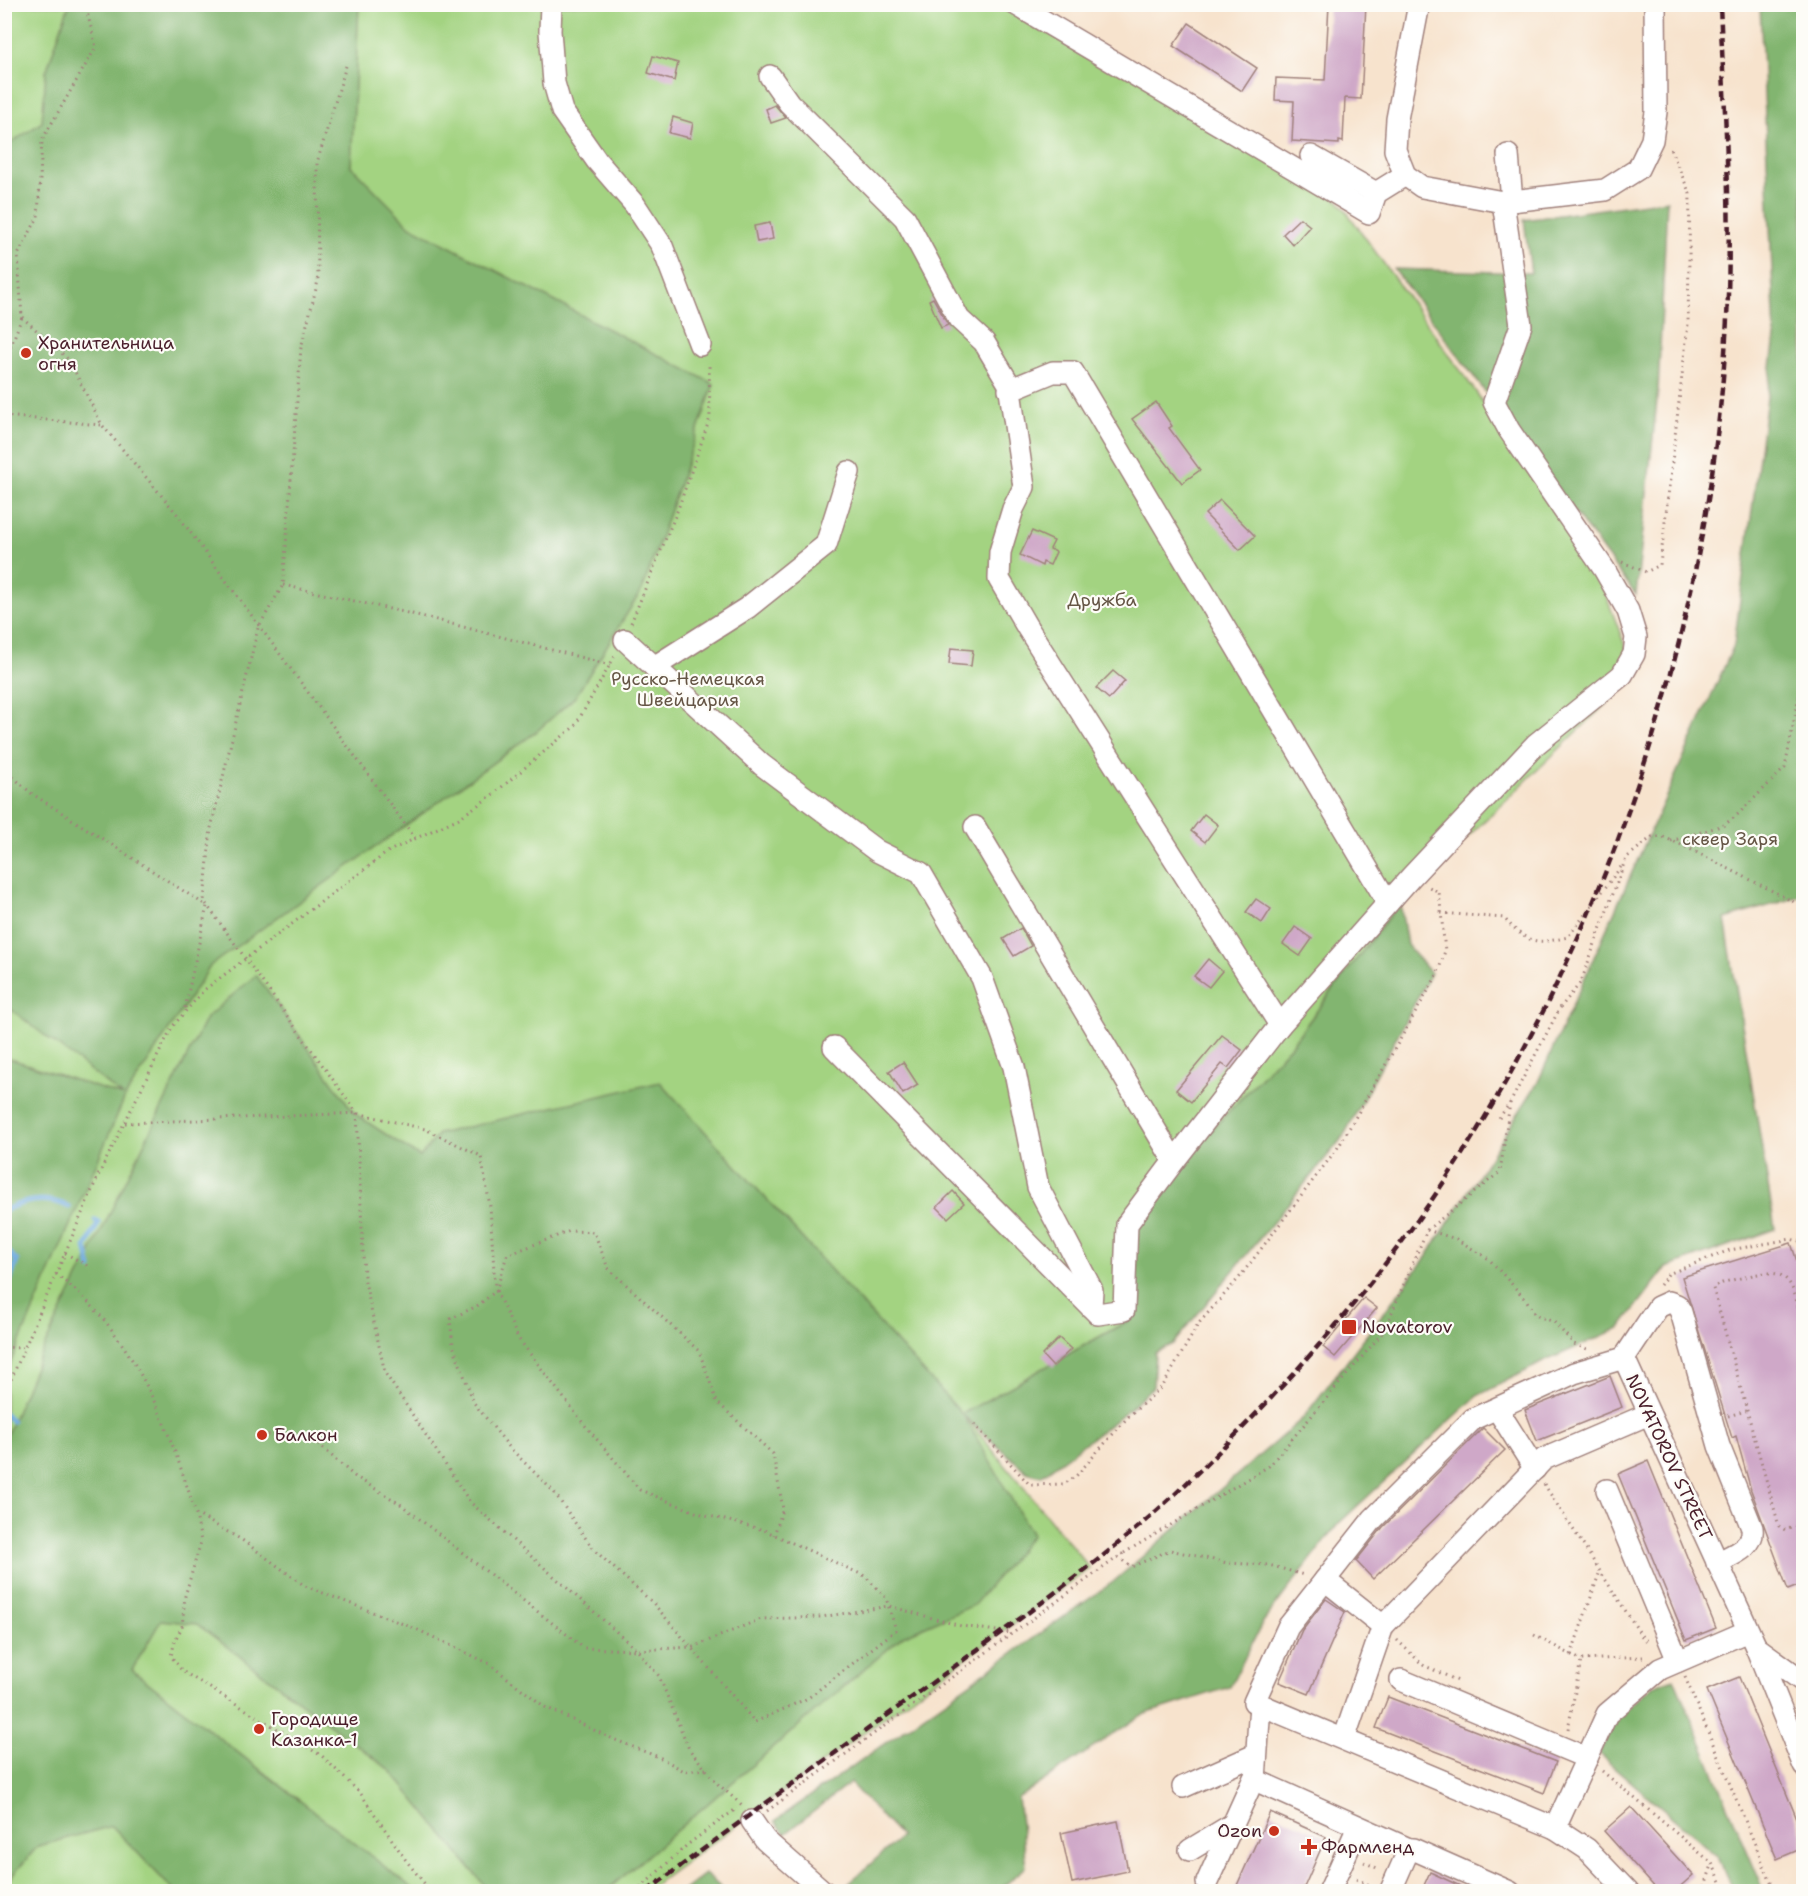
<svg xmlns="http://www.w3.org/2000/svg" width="1808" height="1896" viewBox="0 0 1808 1896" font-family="'Shantell Sans',sans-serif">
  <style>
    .green { fill: #a3d381; stroke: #767956; stroke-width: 1.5 }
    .forest { fill: #82b56f; stroke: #666a4d; stroke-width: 1.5 }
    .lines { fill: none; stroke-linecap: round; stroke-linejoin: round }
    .stream { stroke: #6eaae0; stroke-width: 5 }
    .building { fill: #cfa8c8 }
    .minor-casing { stroke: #a0817c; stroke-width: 24 }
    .path { stroke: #a0817c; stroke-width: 3; stroke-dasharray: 1.5 4.5; stroke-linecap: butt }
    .minor { stroke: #fff; stroke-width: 21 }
    .rail { stroke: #4a1f2b; stroke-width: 4.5; stroke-dasharray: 9 4.5; stroke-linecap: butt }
    .poi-dot { fill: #c8321e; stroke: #fdfcf7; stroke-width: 2 }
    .labels { text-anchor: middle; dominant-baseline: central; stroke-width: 4.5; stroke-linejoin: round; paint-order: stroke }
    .poi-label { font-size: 18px; fill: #4a1f2b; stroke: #fdfcf7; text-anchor: start }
    .park-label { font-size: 18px; fill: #655545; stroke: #fdfcf7 }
    .street-label { font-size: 18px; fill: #4a1f2b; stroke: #fdfcf7 }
  </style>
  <rect width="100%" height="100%" fill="#fdfcf7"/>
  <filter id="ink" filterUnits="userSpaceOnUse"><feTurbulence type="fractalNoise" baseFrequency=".0167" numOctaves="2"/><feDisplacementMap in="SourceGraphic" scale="12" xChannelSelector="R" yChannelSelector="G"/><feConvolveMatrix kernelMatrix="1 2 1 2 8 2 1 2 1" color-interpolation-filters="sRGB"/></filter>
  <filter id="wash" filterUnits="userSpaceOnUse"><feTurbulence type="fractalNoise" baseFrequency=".008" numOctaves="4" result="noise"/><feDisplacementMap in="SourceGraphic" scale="24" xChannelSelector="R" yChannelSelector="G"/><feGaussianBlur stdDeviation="1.35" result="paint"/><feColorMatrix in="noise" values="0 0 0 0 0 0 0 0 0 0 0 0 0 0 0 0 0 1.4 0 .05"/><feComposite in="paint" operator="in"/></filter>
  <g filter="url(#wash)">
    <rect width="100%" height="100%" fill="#f7e3cd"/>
    <polygon class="green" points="5,5 1037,5 1035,9 1339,201 1478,395 1598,574 1636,675 1400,902 1291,1045 1127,1220 1133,1318 963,1414 1090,1568 646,1891 5,1892"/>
    <g class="forest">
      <polygon points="69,5 359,5 351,166 410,226 714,384 643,588 575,697 536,732 211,965 125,1097 5,1376 5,1057 123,1096 4,1004 5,147 42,122 46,72"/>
      <polygon points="1760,5 1803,5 1804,895 1725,919 1775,1229 1666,1268 1620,1328 1541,1363 1477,1396 1338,1524 1263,1622 1230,1687 1142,1715 1018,1798 1026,1867 998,1891 844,1891 842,1889 901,1837 850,1783 785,1834 775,1821 1113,1582 1303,1418 1427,1256 1537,1084 1734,645 1775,337"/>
      <polygon points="1667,200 1658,391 1636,595 1394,269 1531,273 1524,220"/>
      <polygon points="1400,902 1407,945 1431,973 1343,1137 1173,1344 1155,1352 1153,1387 1116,1420 1041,1476 1027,1472 964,1416 1032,1535 974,1605 903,1636 606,1891 489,1891 391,1771 197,1624 161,1620 132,1670 416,1891 174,1891 112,1826 38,1846 5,1884 5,1439 40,1355 206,1018 256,975 355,1114 420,1157 438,1134 660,1082 962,1414 1133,1318 1127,1220 1291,1045"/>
      <polygon points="1674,1678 1764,1891 1733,1891 1718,1857 1599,1754 1615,1719 1655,1685"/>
      <polygon points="705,1874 725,1891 683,1891"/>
    </g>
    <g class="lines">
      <g class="stream">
        <path d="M4,1211C24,1200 47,1196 69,1207"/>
        <polyline points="4,1247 17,1261 4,1297"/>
        <polyline points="91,1268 86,1247 99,1222 95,1220"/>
        <polyline points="4,1413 12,1421"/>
      </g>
    </g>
    <g id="blocks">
      <g class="building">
        <polygon points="1329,4 1366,4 1361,99 1345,98 1343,142 1339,141 1339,144 1292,141 1294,101 1275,100 1276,78 1325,80"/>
        <polygon points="1189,23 1257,68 1242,91 1173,46"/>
        <polygon points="653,56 678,63 674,81 648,73"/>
        <polygon points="775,105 786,118 771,123 766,109"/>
        <polygon points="673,117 693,123 690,138 669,133"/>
        <polygon points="1300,218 1310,226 1293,245 1283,234"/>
        <polygon points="770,223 773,239 757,242 754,226"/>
        <polygon points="933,298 948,325 941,328 929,300"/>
        <polygon points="1156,402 1172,426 1169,428 1200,470 1182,483 1132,419"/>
        <polygon points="1220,500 1255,536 1240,550 1205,514"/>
        <polygon points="1032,531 1054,541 1050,549 1056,552 1050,565 1043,562 1042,566 1020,555"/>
        <polygon points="951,648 973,650 971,666 949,664"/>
        <polygon points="1113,671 1125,681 1109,699 1096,688"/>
        <polygon points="1204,814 1218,825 1205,842 1191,831"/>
        <polygon points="1256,899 1271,909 1262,923 1246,912"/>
        <polygon points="1295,927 1312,939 1300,956 1283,944"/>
        <polygon points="1021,928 1031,946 1014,956 1003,939"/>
        <polygon points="1208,959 1222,971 1209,987 1194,976"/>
        <polygon points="1222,1035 1242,1050 1228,1068 1222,1064 1191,1102 1176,1090"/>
        <polygon points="903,1062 918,1085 903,1094 889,1071"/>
        <polygon points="953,1191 964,1203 948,1218 937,1207"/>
        <polygon points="1791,1243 1803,1280 1803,1584 1788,1590 1751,1490 1736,1436 1732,1438 1682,1277"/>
        <polygon points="1364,1298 1377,1308 1335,1357 1323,1347"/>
        <polygon points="1059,1338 1071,1349 1053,1367 1042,1355"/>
        <polygon points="1610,1376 1622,1407 1537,1441 1525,1410"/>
        <polygon points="1483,1428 1505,1450 1373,1579 1356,1561 1383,1527"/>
        <polygon points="1648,1461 1716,1628 1686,1640 1618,1474"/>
        <polygon points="1326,1599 1345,1612 1309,1694 1279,1682 1302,1630"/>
        <polygon points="1739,1677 1803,1834 1803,1848 1777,1859 1707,1690"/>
        <polygon points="1388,1697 1556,1762 1544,1793 1376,1728"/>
        <polygon points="1631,1807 1693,1875 1674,1892 1659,1892 1604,1831"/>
        <polygon points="1270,1812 1326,1837 1302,1892 1234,1892"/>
        <polygon points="1118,1821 1128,1871 1072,1883 1061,1833"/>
        <polygon points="1430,1872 1473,1892 1421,1892"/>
      </g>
    </g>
  </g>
  <g filter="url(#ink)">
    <use href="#blocks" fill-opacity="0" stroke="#a0817c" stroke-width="1.5"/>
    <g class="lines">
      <g class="minor-casing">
        <g id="minor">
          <polyline points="551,4 550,31 554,83 562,111 597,161 635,205 662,246 700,345"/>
          <polyline points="1015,4 1369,213 1376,193 1405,175"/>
          <polyline points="1419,4 1397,119 1395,150 1405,175 1422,187 1503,202 1605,190 1638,169 1652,140 1656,112 1655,4"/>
          <polyline points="770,76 789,103 905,218 959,319 984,342 1009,384 1024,487 1013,509 1000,552 999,579 1027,627 1280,1025"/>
          <polyline points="1508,155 1512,201"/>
          <polyline points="1311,156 1376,193"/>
          <polyline points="1009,390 1053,372 1073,372 1388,903"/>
          <polyline points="625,640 762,765 877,851 921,873 982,978 1014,1067 1038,1187 1092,1290 1091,1307"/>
          <polyline points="654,667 747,608 826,545 849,472"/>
          <polyline points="975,827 1174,1161"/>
          <polyline points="834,1047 1098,1314 1124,1310 1127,1224 1174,1161 1280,1025 1411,877 1536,744 1622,675 1634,654 1636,637 1628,611 1604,569 1509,430 1494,402 1521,325 1503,202"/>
          <polyline points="1624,1358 1574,1373 1473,1419 1373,1519 1288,1627 1254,1702 1555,1828 1587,1849 1628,1892"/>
          <polyline points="1624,1358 1756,1647 1804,1766"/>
          <path d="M1624,1358L1658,1307L1669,1302L1677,1305L1681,1312L1719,1446L1752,1528C1755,1548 1731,1555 1717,1563"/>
          <polyline points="1497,1409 1535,1469"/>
          <polyline points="1607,1490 1678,1661"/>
          <polyline points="1325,1580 1383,1626"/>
          <polyline points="1756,1647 1804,1682"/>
          <polyline points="1401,1680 1587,1758"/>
          <polyline points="1260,1704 1255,1780 1409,1849"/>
          <polyline points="1344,1739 1383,1626 1544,1459 1649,1414"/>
          <polyline points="1183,1787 1255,1755"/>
          <polyline points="752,1821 765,1840 824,1892"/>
          <polyline points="1555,1828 1607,1714 1660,1669 1748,1631"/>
          <polyline points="1190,1850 1233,1824"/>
          <polyline points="1207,1882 1254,1778"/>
          <polyline points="1329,1892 1358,1827"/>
          <polyline points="1390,1892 1409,1849 1413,1849 1510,1892"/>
        </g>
      </g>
      <g class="path">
        <polyline points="346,66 317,163 318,281 301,348 283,585 258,628 211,828 204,901 357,1113 364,1277 385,1373 470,1502 637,1650 659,1676 689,1749 718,1784 743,1806"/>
        <polyline points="22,317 69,360 102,425 177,514 415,838"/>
        <polyline points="4,364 22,317 18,255 38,217 42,140 96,47 85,4"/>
        <polyline points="4,416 101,425"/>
        <polyline points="1622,562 1646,572 1660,565 1688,324 1690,194 1670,148"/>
        <polyline points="283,585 421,616 610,665"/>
        <polyline points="631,623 678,509 710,418 709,363"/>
        <polyline points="4,769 31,793 207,906 184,1012"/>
        <polyline points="1671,841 1724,825 1736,816 1785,768 1804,669"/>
        <path d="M1441,913L1504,918C1526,943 1536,945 1568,937L1623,864"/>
        <polyline points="1499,1118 1510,1103 1560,1008 1581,982 1626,858 1652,837 1663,837 1684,846 1804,907"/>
        <polyline points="125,1123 357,1113 425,1129 481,1156 490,1206 495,1287"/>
        <polyline points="1427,1230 1456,1239 1489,1259 1527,1301 1535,1315 1554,1322 1574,1344 1587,1349"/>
        <polyline points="65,1253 91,1268"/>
        <path d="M56,1274C68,1284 81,1294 91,1305C146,1364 172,1439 196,1514L242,1540L305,1586L416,1629L488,1663L545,1707L613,1739L661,1758L684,1771L706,1769"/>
        <polyline points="1660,1285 1668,1274 1730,1250 1791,1239 1804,1243"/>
        <polygon points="496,1291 518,1338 583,1423 640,1490 698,1513 764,1530 865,1576 886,1598 896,1630 808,1698 755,1722 653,1603 593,1549 554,1492 510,1448 474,1403 453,1345 450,1319 477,1306"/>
        <polyline points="496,1291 507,1255 570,1231 594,1232 608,1268 699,1351 717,1402 773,1454 783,1509 774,1535"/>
        <polyline points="1797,1309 1804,1307"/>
        <path d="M1804,1330C1793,1294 1797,1263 1749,1276C1738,1279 1722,1281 1713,1288L1779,1526L1785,1530L1804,1524"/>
        <polyline points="4,1347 23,1348"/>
        <polyline points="4,1396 98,1176 172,1027 204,990 389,851 459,818 491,796 575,726 615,656"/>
        <polyline points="1728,1416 1746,1411"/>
        <polyline points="974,1424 1030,1485 1064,1484 1076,1476 1128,1417 1163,1386 1199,1323 1239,1278 1339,1146 1437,975 1445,951 1439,892 1427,886"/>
        <polyline points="262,1435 307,1434 354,1476 399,1503 584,1648 637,1650 693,1647 761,1619 822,1617 889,1606 961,1626 1011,1633"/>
        <polyline points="1544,1484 1643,1638 1650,1643"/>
        <polyline points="196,1514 201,1542 185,1596 182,1627 176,1638 171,1656 182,1671 322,1756 361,1794 405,1859 431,1892"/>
        <polyline points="1124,1553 1269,1466 1384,1331 1427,1230 1500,1172 1510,1103"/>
        <polyline points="1118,1557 1131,1567 1170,1550 1227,1563 1269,1565 1304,1575"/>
        <polyline points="1534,1635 1581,1660 1643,1657"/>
        <polyline points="1397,1640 1423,1665 1458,1681"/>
        <polyline points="1571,1655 1600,1571"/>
        <polyline points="1685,1677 1775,1892"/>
        <polyline points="1568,1729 1581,1660"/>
        <polyline points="1602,1771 1712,1863 1726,1892"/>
        <polyline points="767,1811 1125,1552"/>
        <polyline points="1364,1862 1379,1869"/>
        <polyline points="1356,1879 1372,1886"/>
        <polyline points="636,1892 687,1845 736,1809"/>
        <polyline points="1703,1892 1712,1865"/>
      </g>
      <use href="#minor" class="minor"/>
      <path class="rail" d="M646,1892C748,1815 852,1741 955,1666C1030,1611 1106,1558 1174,1495C1259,1415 1338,1329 1406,1236C1601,971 1717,623 1728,294C1731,198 1724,101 1720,4"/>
    </g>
  </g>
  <g class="poi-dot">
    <circle cx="26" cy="353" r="6"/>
    <rect x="1341" y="1319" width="16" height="16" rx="3"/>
    <circle cx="262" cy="1435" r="6"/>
    <circle cx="259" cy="1729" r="6"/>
    <circle cx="1274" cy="1831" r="6"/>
    <path d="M1306 1838h6v6h6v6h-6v6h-6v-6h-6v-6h6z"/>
  </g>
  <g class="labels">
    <g class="poi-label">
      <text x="38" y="343">Хранительница<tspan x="38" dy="21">огня</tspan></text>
      <text x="1362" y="1327">Novatorov</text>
      <text x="274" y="1435">Балкон</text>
      <text x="271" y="1719">Городище<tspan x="271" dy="21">Казанка-1</tspan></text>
      <text x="1262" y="1831" text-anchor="end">Ozon</text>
      <text x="1321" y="1847">Фармленд</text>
    </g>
    <g class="park-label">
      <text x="1102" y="600">Дружба</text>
      <text x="688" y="679">Русско-Немецкая<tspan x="688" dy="21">Швейцария</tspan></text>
      <text x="1730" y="839">сквер Заря</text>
    </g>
    <g class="street-label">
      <text transform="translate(1669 1457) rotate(65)">NOVATOROV STREET</text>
    </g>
  </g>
  <rect width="1808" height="1896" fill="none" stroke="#fdfcf7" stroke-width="24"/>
</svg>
